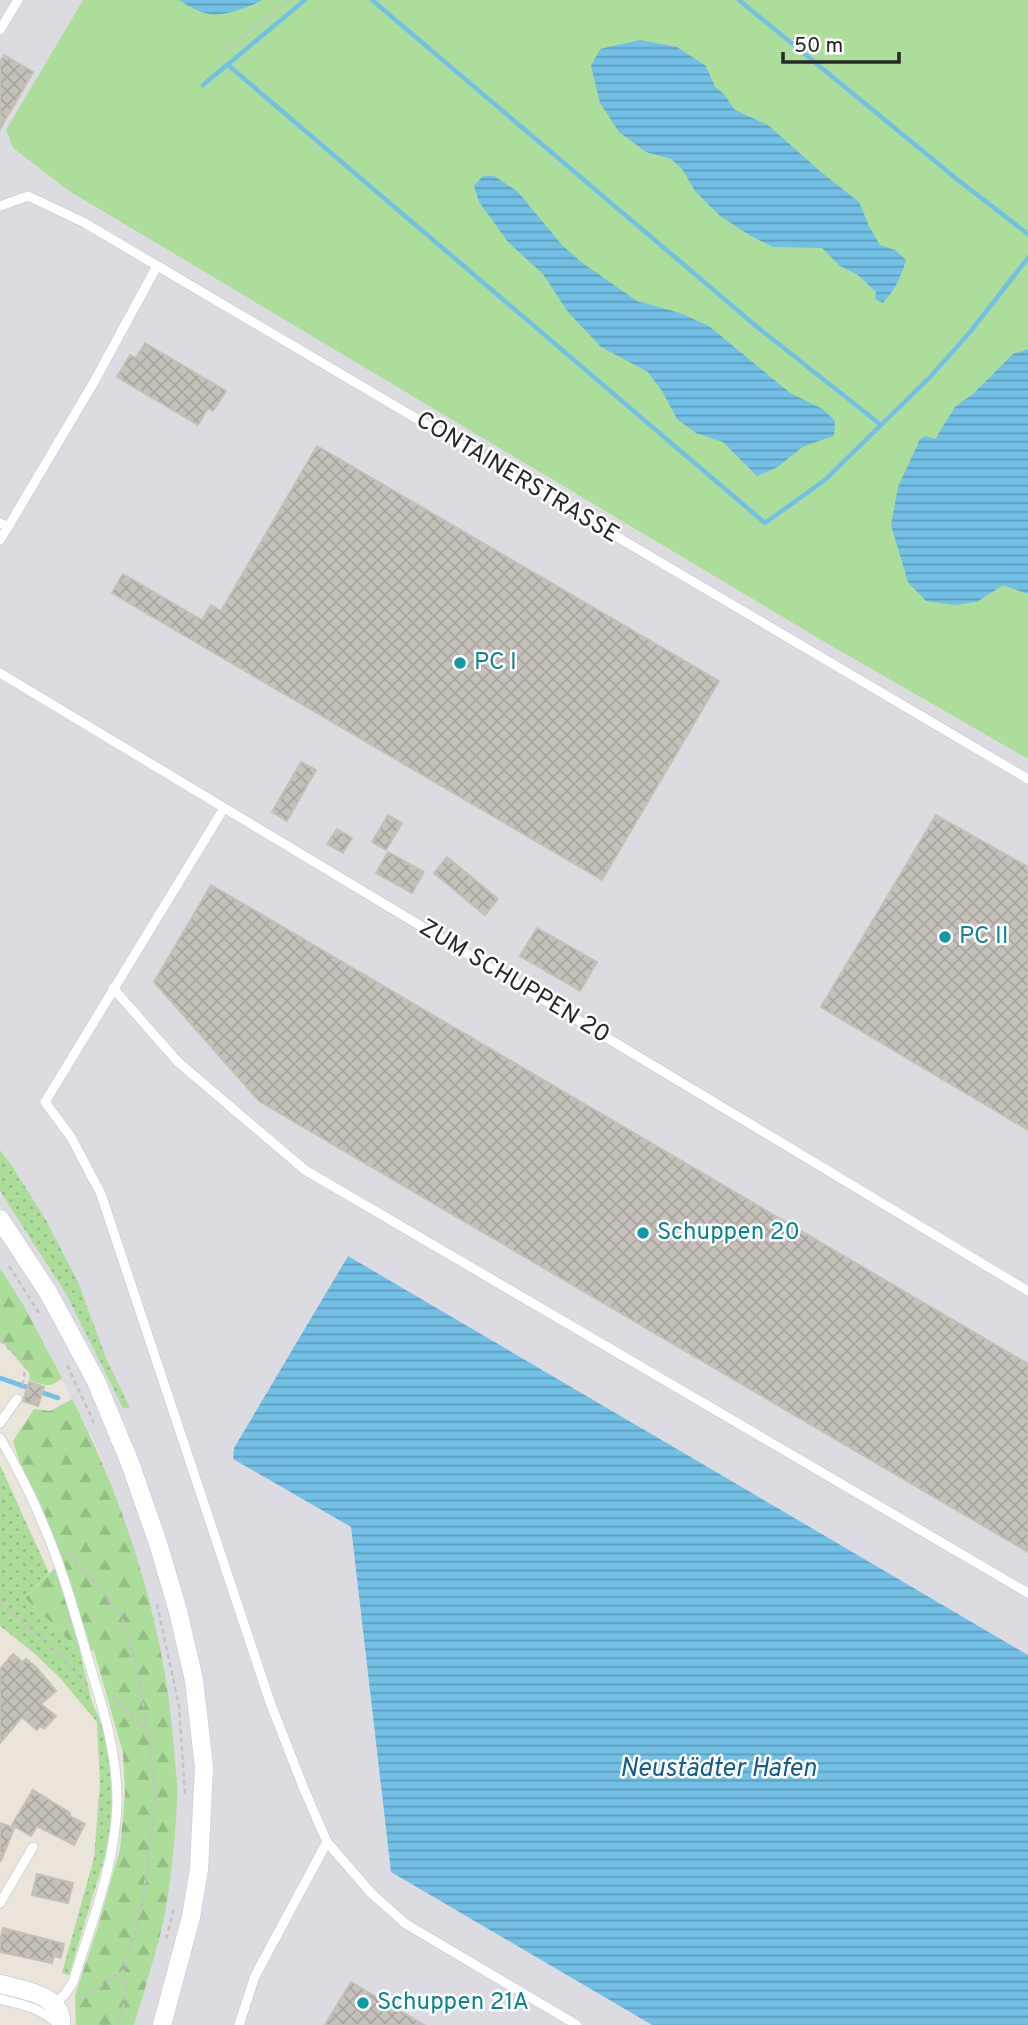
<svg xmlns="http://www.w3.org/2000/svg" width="1028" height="2025" viewBox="0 0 1028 2025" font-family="Overpass,sans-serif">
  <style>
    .industrial { fill: #dddbe2 }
    .grass { fill: url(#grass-dots) }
    .forest { fill: url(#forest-firs) }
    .park { fill: #acdd9a }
    .water { fill: url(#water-rules) }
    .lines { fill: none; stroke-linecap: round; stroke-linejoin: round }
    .stream { stroke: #73c0e6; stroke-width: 4.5 }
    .building { fill: url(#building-cross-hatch); stroke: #c5c0b4; stroke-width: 2 }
    .service-casing { stroke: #d0d2e0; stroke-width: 11 }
    .minor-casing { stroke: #d0d2e0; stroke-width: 20 }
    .path { stroke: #c3c3c3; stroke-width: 2.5; stroke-dasharray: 5 3.5; stroke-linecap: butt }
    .service { stroke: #fff; stroke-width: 9 }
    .minor { stroke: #fff; stroke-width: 18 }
    .culture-dot { fill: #0f9aa8; stroke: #fff; stroke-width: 2.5 }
    .labels { text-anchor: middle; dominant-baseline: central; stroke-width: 5; stroke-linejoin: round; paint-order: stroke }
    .street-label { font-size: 24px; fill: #282828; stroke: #fff }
    .culture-label { font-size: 24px; fill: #0d838f; stroke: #fff; text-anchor: start }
    .water-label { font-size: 26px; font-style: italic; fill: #165d8e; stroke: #fff }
  </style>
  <defs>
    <pattern id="grass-dots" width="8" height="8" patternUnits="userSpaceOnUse" patternTransform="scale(1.75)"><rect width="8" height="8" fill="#acdd9a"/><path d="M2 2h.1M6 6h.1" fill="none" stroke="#94be85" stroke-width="1.8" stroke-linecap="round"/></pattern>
    <pattern id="forest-firs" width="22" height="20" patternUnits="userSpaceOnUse" patternTransform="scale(1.75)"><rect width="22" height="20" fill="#acdd9a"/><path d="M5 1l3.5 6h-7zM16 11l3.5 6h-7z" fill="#94be85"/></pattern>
    <pattern id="water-rules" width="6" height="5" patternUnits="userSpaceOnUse" patternTransform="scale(1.75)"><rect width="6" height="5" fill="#73c0e6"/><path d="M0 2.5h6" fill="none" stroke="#5e9cba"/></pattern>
    <pattern id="building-cross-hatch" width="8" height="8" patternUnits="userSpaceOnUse" patternTransform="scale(1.75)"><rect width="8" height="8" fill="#c5c1ba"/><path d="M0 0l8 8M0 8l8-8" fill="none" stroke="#a9a6a0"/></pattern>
  </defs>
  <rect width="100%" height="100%" fill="#eae4da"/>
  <polygon class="industrial" points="0,0 83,0 6,130 13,148 69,191 823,641 1028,759 1028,1655 348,1256 234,1448 233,1459 351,1527 391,1872 652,2025 134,2025 162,1923 169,1882 171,1713 159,1646 142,1574 119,1504 96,1445 24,1306 0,1268"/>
  <g class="grass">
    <polygon points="0,1150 12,1166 46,1220 78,1282 106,1358 130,1408 123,1408 66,1294 0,1191"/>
    <polygon points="0,1465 49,1573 25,1598 50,1621 80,1653 92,1702 101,1723 111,1759 112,1807 109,1843 69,1975 62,1973 94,1858 100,1783 97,1722 60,1678 34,1653 0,1626"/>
  </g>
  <g class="forest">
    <path d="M0,1268L24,1306L62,1378C49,1389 44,1385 29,1380L30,1374L0,1339Z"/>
    <path d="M72,1399C127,1506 165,1628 174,1748C175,1766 178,1784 177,1801C175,1841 171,1883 163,1923C155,1957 144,1991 134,2025H76L75,1995L97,1930L120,1849L125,1793L123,1753L94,1651L80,1653L50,1621L25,1598L63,1560L40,1503L20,1463L13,1441L34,1409L50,1411Z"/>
  </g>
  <polygon class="park" points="83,0 1028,0 1028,759 823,641 69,191 13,148 6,130"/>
  <g class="water">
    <path d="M179,0H262C251,7 222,17 209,14C198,12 188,6 179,0Z"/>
    <path d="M640,40L677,47L706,66L715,87L724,94L735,110L768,125L821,172L859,202L869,226L880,245L895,250L906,260C901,277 895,290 883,303L875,299L876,292L858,275L840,266L822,248L773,247L751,236L720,216L695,191L682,169L671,159L646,152L619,132L600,103L591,66L600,49Z"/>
    <polygon points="483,176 494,176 517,191 563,246 581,262 637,301 680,313 709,326 790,393 823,409 835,421 834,436 804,446 776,468 757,476 723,442 696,433 677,419 662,391 648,372 601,347 568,312 543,274 508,242 479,202 474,186"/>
    <polygon points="1028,349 1028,594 1003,585 977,602 954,605 926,601 908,582 891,525 898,487 920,439 925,436 935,439 955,407 974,393 1013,354"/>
    <polygon points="348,1256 1028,1655 1028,2025 652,2025 391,1872 351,1527 233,1459 234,1448"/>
  </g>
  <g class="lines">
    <g class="stream">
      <polyline points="372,0 756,326 881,425"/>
      <polyline points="739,0 958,180 1028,234"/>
      <polyline points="228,65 765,523 825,480 931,376 970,332 1028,258"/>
      <polyline points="203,85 305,0"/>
      <polyline points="0,1378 58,1398"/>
    </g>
  </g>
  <g class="building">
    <polygon points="4,55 33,72 0,129 0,62"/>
    <polygon points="145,343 226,391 213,411 208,408 198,425 117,377 130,355 136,358"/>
    <polygon points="317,446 719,681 602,880 112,593 123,574 202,620 211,605 221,611"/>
    <polygon points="301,762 316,770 287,821 272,812"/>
    <polygon points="388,815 402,823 386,850 372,842"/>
    <polygon points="936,815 1028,867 1028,1130 821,1007"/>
    <polygon points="337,829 352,838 343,853 327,844"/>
    <polygon points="388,852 424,872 412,893 376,873"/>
    <polygon points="447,857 498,899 485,915 434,873"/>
    <polygon points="211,885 1028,1364 1028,1552 259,1101 154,982"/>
    <polygon points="537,928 597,962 580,991 520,956"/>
    <polygon points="29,1382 44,1387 38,1406 23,1401"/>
    <polygon points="13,1654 23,1662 26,1659 36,1667 56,1691 41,1704 56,1716 44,1729 40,1726 37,1730 22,1717 0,1743 0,1669"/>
    <polygon points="33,1790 70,1813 69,1816 85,1824 74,1845 37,1826 31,1836 12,1825"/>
    <polygon points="0,1823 14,1828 1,1861 0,1860"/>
    <polygon points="37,1874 73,1883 68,1903 32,1895"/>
    <polygon points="3,1928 64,1944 61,1958 54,1956 52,1963 0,1952 0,1941"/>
    <polygon points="351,1982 424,2025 325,2025"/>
  </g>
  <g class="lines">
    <g class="service-casing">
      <g id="service">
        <polyline points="0,30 18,0"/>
        <polyline points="0,206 28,196 83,222 1028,779"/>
        <polyline points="0,523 8,527 94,382 157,266"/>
        <polyline points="0,540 8,527"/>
        <polyline points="0,673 1028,1291"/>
        <polyline points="224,808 45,1102 71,1137 101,1194 270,1702 304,1789 327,1842 255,1976 239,2025"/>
        <polyline points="113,988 178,1062 305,1170 1028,1593"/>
        <polyline points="0,1423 17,1399"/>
        <path d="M0,1438C16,1466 31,1494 43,1524C63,1570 76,1618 90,1666C104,1711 117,1754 117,1801C116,1863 91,1924 73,1982L65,1994L54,2005"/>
        <polyline points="327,1842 371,1893 406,1924 577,2025"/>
        <polyline points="0,1903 33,1847"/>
        <path d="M0,1999C25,2005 40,2008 59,2025"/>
      </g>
    </g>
    <g class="minor-casing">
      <g id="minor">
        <polyline points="0,1219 48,1292 96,1381 130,1463 158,1543 178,1611 194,1680 204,1767 199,1869 191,1917 162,2025"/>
        <path d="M0,1984C21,1990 64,1994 61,2025"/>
      </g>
    </g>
    <g class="path">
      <polyline points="219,55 289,0"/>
      <polyline points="9,1266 39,1313"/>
      <polyline points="0,1340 25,1364 24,1378 21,1389"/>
      <polyline points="67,1365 94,1423"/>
      <polyline points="69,1554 121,1614 136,1666 148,1731 154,1782 154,1814 144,1892 137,1926 123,1971 75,2003"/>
      <path d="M0,1604C30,1626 59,1650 81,1681"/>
      <polyline points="157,1604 179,1706 185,1794"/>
      <polyline points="112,1695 147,1730"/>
      <polyline points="166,1939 174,1908"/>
      <polyline points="118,2025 127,1991 123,1971"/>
    </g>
    <use href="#service" class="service"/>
    <use href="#minor" class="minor"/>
  </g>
  <g class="culture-dot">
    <circle cx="460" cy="663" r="7"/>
    <circle cx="945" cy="937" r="7"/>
    <circle cx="643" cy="1233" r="7"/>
    <circle cx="363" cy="2003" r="7"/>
  </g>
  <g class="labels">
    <g class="street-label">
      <text transform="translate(517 478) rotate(31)">CONTAINERSTRASSE</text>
      <text transform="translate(514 982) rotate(31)">ZUM SCHUPPEN 20</text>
    </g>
    <g class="culture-label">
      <text x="474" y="663">PC I</text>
      <text x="959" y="937">PC II</text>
      <text x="657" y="1233">Schuppen 20</text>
      <text x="377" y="2003">Schuppen 21A</text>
    </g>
    <g class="water-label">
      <text x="718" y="1769">Neustädter Hafen</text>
    </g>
  </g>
  <path d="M783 52v10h116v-10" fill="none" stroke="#282828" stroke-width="3.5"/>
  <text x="794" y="52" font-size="21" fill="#282828" stroke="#ffffff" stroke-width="5" paint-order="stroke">50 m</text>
</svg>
